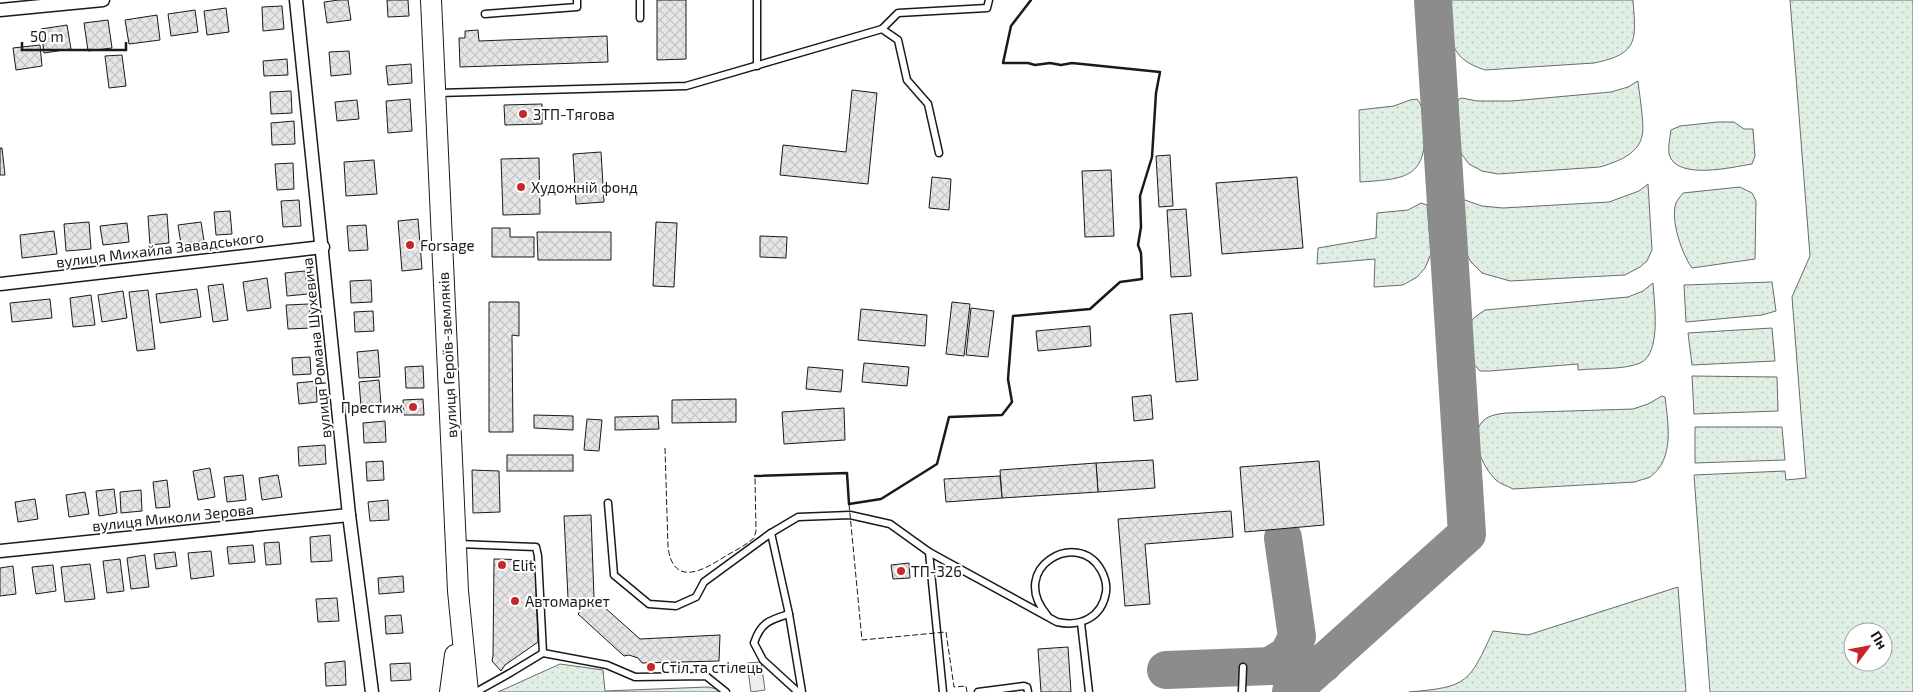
<svg xmlns="http://www.w3.org/2000/svg" width="1913" height="692" viewBox="0 0 1913 692" font-family="'Exo 2',sans-serif">
  <style>
    .grass { fill: url(#grass-dots); stroke: #6a6a6a; fill-rule: evenodd }
    .parking { fill: #ededed; stroke: #6a6a6a }
    .lines { fill: none; stroke-linecap: round; stroke-linejoin: round }
    .taxiway { stroke: #8c8c8c; stroke-width: 38 }
    .building { fill: url(#building-cross-hatch); stroke: #1a1a1a }
    .lane-casing { stroke: #1a1a1a; stroke-width: 9 }
    .street-casing { stroke: #1a1a1a; stroke-width: 15 }
    .primary-casing { stroke: #1a1a1a; stroke-width: 22 }
    .lane { stroke: #fff; stroke-width: 6 }
    .street { stroke: #fff; stroke-width: 12 }
    .primary { stroke: #fff; stroke-width: 20 }
    .fence { stroke: #1a1a1a; stroke-width: 1; stroke-dasharray: 6 2.5; stroke-linecap: butt }
    .wall { stroke: #1a1a1a; stroke-width: 2.5 }
    .poi-dot { fill: #c62828; stroke: #fff; stroke-width: 2 }
    .labels { text-anchor: middle; dominant-baseline: central; stroke-width: 4; stroke-linejoin: round; paint-order: stroke }
    .poi-label { font-size: 15px; fill: #1a1a1a; stroke: #fff; text-anchor: start }
    .street-label { font-size: 15px; fill: #1a1a1a; stroke: #fff }
  </style>
  <defs>
    <pattern id="grass-dots" width="8" height="8" patternUnits="userSpaceOnUse" patternTransform="scale(1.25)"><rect width="8" height="8" fill="#e0efe3"/><path d="M2 2h.1M6 6h.1" fill="none" stroke="#c0ccc2" stroke-width="1.8" stroke-linecap="round"/></pattern>
    <pattern id="building-cross-hatch" width="8" height="8" patternUnits="userSpaceOnUse" patternTransform="scale(1.25)"><rect width="8" height="8" fill="#e6e6e6"/><path d="M0 0l8 8M0 8l8-8" fill="none" stroke="#c5c5c5"/></pattern>
  </defs>
  <rect width="100%" height="100%" fill="#fff"/>
  <g class="grass">
    <path d="M1449,0H1633C1636,40 1639,54 1594,63L1485,70C1445,57 1451,36 1449,0Z"/>
    <path d="M1790,0H1913V692H1710L1694,475L1785,471L1786,480L1806,478L1792,297L1810,256ZM1853,632H1883V662H1853Z"/>
    <path d="M1638,81C1639,92 1645,127 1642,136C1638,155 1616,162 1600,167L1498,174L1482,171L1469,164L1460,152L1456,144L1454,110L1459,99L1462,98L1477,101H1512L1611,92L1628,87Z"/>
    <path d="M1417,99C1424,107 1423,118 1424,128C1428,180 1401,179 1360,182L1359,110L1394,106L1410,100Z"/>
    <path d="M1718,122H1734L1744,129H1753L1755,156L1752,164C1733,167 1676,181 1669,154C1668,146 1670,137 1671,130L1680,126Z"/>
    <polygon points="1648,184 1652,250 1647,261 1640,267 1625,275 1510,281 1482,273 1471,262 1465,251 1462,199 1482,206 1503,208 1609,202 1639,191"/>
    <path d="M1740,187L1752,193L1756,201L1755,259L1692,268C1682,254 1670,220 1676,203C1677,200 1681,196 1683,193Z"/>
    <polygon points="1421,203 1427,205 1431,254 1425,268 1417,277 1403,285 1374,287 1375,259 1317,264 1318,248 1376,238 1377,213 1408,210"/>
    <polygon points="1772,282 1776,311 1762,315 1686,322 1684,285"/>
    <path d="M1653,283C1654,302 1662,354 1640,363C1624,370 1596,368 1578,370V364L1490,371H1480L1471,361L1468,353L1469,324L1475,317L1485,310L1628,297L1643,291Z"/>
    <polygon points="1772,328 1775,361 1692,365 1688,333"/>
    <polygon points="1692,376 1777,377 1778,411 1694,414"/>
    <path d="M1662,396L1665,397C1668,423 1675,459 1650,477C1646,479 1639,480 1635,482L1513,489C1508,486 1500,484 1496,480C1483,468 1467,435 1484,420C1490,415 1498,414 1506,413L1633,409L1648,404Z"/>
    <polygon points="1695,427 1782,427 1785,460 1695,463"/>
    <path d="M1678,587L1686,692H1409C1468,687 1469,683 1493,631L1528,635Z"/>
    <polygon points="560,664 603,670 605,691 708,687 717,689 722,692 498,692"/>
  </g>
  <polygon class="parking" points="761,662 765,690 751,692 747,663"/>
  <g class="lines">
    <g class="taxiway">
      <polyline points="1270,666 1288,655 1297,637 1283,538"/>
      <polyline points="1166,670 1323,664"/>
      <polyline points="1291,692 1467,534 1433,0"/>
    </g>
  </g>
  <g class="building">
    <polygon points="339,0 348,0 351,20 327,23 324,2"/>
    <polygon points="387,0 408,0 409,16 388,17"/>
    <polygon points="657,0 686,0 686,59 657,60"/>
    <polygon points="282,6 284,29 263,31 262,7"/>
    <polygon points="226,8 229,32 207,35 204,11"/>
    <polygon points="195,10 198,32 171,36 168,14"/>
    <polygon points="157,15 160,40 129,44 125,20"/>
    <polygon points="108,20 112,48 88,51 84,23"/>
    <polygon points="67,25 71,49 44,53 41,29"/>
    <polygon points="478,30 479,41 607,36 608,62 460,67 459,38 465,38 465,31"/>
    <polygon points="40,45 42,66 16,70 13,48"/>
    <polygon points="349,51 351,74 331,76 329,52"/>
    <polygon points="122,55 126,86 109,88 105,56"/>
    <polygon points="287,59 288,75 264,76 263,61"/>
    <polygon points="411,64 412,83 388,85 386,66"/>
    <polygon points="852,90 877,93 868,184 780,175 783,145 846,152"/>
    <polygon points="291,91 292,113 271,114 270,92"/>
    <polygon points="410,99 412,131 388,133 386,101"/>
    <polygon points="357,100 359,119 337,121 335,102"/>
    <polygon points="542,104 542,124 505,125 504,105"/>
    <polygon points="294,121 295,144 272,145 271,123"/>
    <polygon points="0,148 2,148 5,175 0,175"/>
    <polygon points="601,152 604,202 576,204 573,154"/>
    <polygon points="1170,155 1173,206 1159,207 1156,156"/>
    <polygon points="539,158 540,214 503,215 501,159"/>
    <polygon points="374,160 377,194 346,196 344,162"/>
    <polygon points="293,163 294,189 277,190 275,164"/>
    <polygon points="1111,170 1114,236 1085,237 1082,171"/>
    <polygon points="932,177 951,179 949,210 929,208"/>
    <polygon points="1297,177 1303,248 1222,254 1216,183"/>
    <polygon points="299,200 301,226 283,227 281,201"/>
    <polygon points="1186,209 1191,276 1171,277 1167,210"/>
    <polygon points="230,211 232,234 216,235 214,212"/>
    <polygon points="167,214 169,243 150,245 148,216"/>
    <polygon points="418,219 422,269 402,271 398,221"/>
    <polygon points="89,222 91,249 66,251 64,224"/>
    <polygon points="201,222 204,241 181,244 178,225"/>
    <polygon points="656,222 677,223 674,287 653,286"/>
    <polygon points="127,223 129,242 103,245 100,226"/>
    <polygon points="366,225 368,250 349,251 347,226"/>
    <polygon points="492,228 510,228 510,237 534,237 534,257 492,257"/>
    <polygon points="54,231 57,254 22,258 20,235"/>
    <polygon points="537,232 611,232 611,260 538,260"/>
    <polygon points="760,236 787,237 786,258 760,257"/>
    <polygon points="305,271 308,294 287,296 285,273"/>
    <polygon points="267,278 271,308 247,311 243,282"/>
    <polygon points="371,280 372,302 351,303 350,281"/>
    <polygon points="223,284 228,320 213,322 208,286"/>
    <polygon points="197,289 201,317 160,323 156,294"/>
    <polygon points="148,290 155,349 137,351 129,292"/>
    <polygon points="123,291 127,318 102,322 98,295"/>
    <polygon points="91,295 95,325 73,327 70,298"/>
    <polygon points="50,299 52,318 12,322 10,303"/>
    <polygon points="489,302 519,302 519,336 512,335 513,432 489,432"/>
    <polygon points="952,302 970,304 964,356 946,354"/>
    <polygon points="309,304 311,328 288,329 286,305"/>
    <polygon points="971,308 994,311 988,357 966,355"/>
    <polygon points="861,309 927,315 925,346 858,340"/>
    <polygon points="373,311 374,331 355,332 354,312"/>
    <polygon points="1192,313 1198,380 1176,382 1170,315"/>
    <polygon points="1090,326 1091,346 1038,351 1036,331"/>
    <polygon points="378,350 380,377 359,378 357,352"/>
    <polygon points="310,357 311,374 293,375 292,358"/>
    <polygon points="864,363 909,367 907,386 862,382"/>
    <polygon points="423,366 424,388 406,388 405,367"/>
    <polygon points="808,367 843,370 841,392 806,389"/>
    <polygon points="379,380 381,404 361,406 359,382"/>
    <polygon points="316,381 317,402 299,404 297,383"/>
    <polygon points="1151,395 1153,419 1134,421 1132,397"/>
    <polygon points="423,399 424,415 404,415 403,400"/>
    <polygon points="736,399 736,422 672,423 672,400"/>
    <polygon points="844,408 845,440 784,444 782,412"/>
    <polygon points="534,415 573,416 573,430 534,428"/>
    <polygon points="658,416 659,429 615,430 615,417"/>
    <polygon points="587,419 602,420 599,451 584,450"/>
    <polygon points="385,421 386,442 364,443 363,423"/>
    <polygon points="325,445 326,464 299,466 298,447"/>
    <rect x="507" y="455" width="66" height="16"/>
    <polygon points="1153,460 1155,488 1098,492 1096,463"/>
    <polygon points="383,461 384,480 367,481 366,462"/>
    <polygon points="1319,461 1324,525 1245,532 1240,467"/>
    <polygon points="1096,463 1098,492 1002,498 1000,470"/>
    <polygon points="210,468 215,497 198,500 193,471"/>
    <polygon points="472,470 499,471 500,512 473,513"/>
    <polygon points="243,475 246,500 227,502 224,477"/>
    <polygon points="278,475 282,497 262,500 259,478"/>
    <polygon points="1000,476 1002,498 946,502 944,479"/>
    <polygon points="167,480 170,507 156,508 153,482"/>
    <polygon points="114,489 117,513 99,516 96,491"/>
    <polygon points="141,490 142,511 121,513 120,492"/>
    <polygon points="85,492 89,514 69,517 66,495"/>
    <polygon points="35,499 38,519 18,522 15,502"/>
    <polygon points="388,500 389,520 370,521 368,502"/>
    <polygon points="1231,511 1233,537 1145,544 1150,604 1125,606 1118,519"/>
    <polygon points="591,515 594,598 640,639 720,635 719,661 642,663 638,658 629,655 624,656 578,614 582,609 576,599 568,598 564,516"/>
    <polygon points="330,535 332,561 311,562 310,537"/>
    <polygon points="279,542 281,564 266,565 264,543"/>
    <polygon points="253,545 255,562 229,564 227,547"/>
    <polygon points="211,551 214,576 191,579 188,553"/>
    <polygon points="175,552 177,566 156,569 154,554"/>
    <polygon points="145,555 149,587 131,589 127,558"/>
    <polygon points="120,559 124,591 107,593 103,561"/>
    <polygon points="494,559 535,560 538,642 505,665 501,671 492,661 493,656"/>
    <polygon points="909,563 910,578 893,579 891,565"/>
    <polygon points="90,564 95,599 65,602 61,567"/>
    <polygon points="53,565 56,591 36,594 32,567"/>
    <polygon points="13,566 16,594 0,596 0,568"/>
    <polygon points="403,576 404,592 379,594 378,578"/>
    <polygon points="337,598 339,621 318,622 316,599"/>
    <polygon points="401,615 403,633 386,634 385,616"/>
    <polygon points="1068,647 1071,692 1041,692 1038,649"/>
    <polygon points="345,661 346,685 326,686 325,663"/>
    <polygon points="410,663 411,680 391,681 390,664"/>
  </g>
  <g class="lines">
    <g class="lane-casing">
      <g id="lane">
        <polyline points="640,0 640,18"/>
        <polyline points="485,14 577,7 577,0"/>
        <polyline points="882,29 898,40 907,80 928,104 939,153"/>
        <polyline points="757,66 757,0"/>
        <polyline points="438,93 686,86 882,29 898,13 987,8 989,0"/>
        <path d="M608,503L614,575L649,604L676,606L696,597L704,582L771,533L798,517L850,515L890,524L929,552L1057,622C1080,627 1102,618 1106,592C1107,584 1105,577 1101,570C1078,528 1007,568 1047,615"/>
        <polyline points="771,533 789,614 802,692"/>
        <polyline points="458,544 536,547 538,556 543,653"/>
        <polyline points="929,552 943,692"/>
        <path d="M789,614C770,620 761,622 754,643L763,660L798,692"/>
        <polyline points="1081,623 1089,692"/>
        <polyline points="476,692 510,673 543,653 607,665 635,677 706,676 726,692"/>
        <polyline points="978,692 1024,686 1027,687 1028,692"/>
        <polyline points="1242,692 1243,667"/>
      </g>
    </g>
    <g class="street-casing">
      <g id="street">
        <polyline points="296,0 349,515 372,692"/>
        <polyline points="0,10 103,0"/>
        <polyline points="0,284 323,247"/>
        <polyline points="0,551 349,515"/>
      </g>
    </g>
    <g class="primary-casing">
      <g id="primary">
        <polyline points="431,0 458,591 468,692"/>
        <polyline points="450,692 455,655"/>
      </g>
    </g>
    <use href="#lane" class="lane"/>
    <use href="#street" class="street"/>
    <use href="#primary" class="primary"/>
    <g class="fence">
      <path d="M665,448L668,547C673,586 701,572 724,557C734,551 745,546 754,538L756,531L755,476"/>
      <polyline points="849,504 862,640 946,632 954,687 966,686 967,692"/>
    </g>
    <polyline class="wall" points="755,476 847,473 849,504 881,499 937,464 949,417 1002,415 1012,402 1008,379 1013,316 1090,309 1120,282 1142,279 1141,253 1138,245 1141,227 1140,196 1152,157 1156,93 1160,72 1072,63 1061,65 1050,63 1035,65 1028,63 1003,63 1011,26 1031,0"/>
  </g>
  <g class="poi-dot">
    <circle cx="523" cy="114" r="5"/>
    <circle cx="521" cy="187" r="5"/>
    <circle cx="410" cy="245" r="5"/>
    <circle cx="413" cy="407" r="5"/>
    <circle cx="502" cy="565" r="5"/>
    <circle cx="901" cy="571" r="5"/>
    <circle cx="515" cy="601" r="5"/>
    <circle cx="651" cy="667" r="5"/>
  </g>
  <g class="labels">
    <g class="poi-label">
      <text x="533" y="114">ЗТП-Тягова</text>
      <text x="531" y="187">Художній фонд</text>
      <text x="420" y="245">Forsage</text>
      <text x="403" y="407" text-anchor="end">Престиж</text>
      <text x="512" y="565">Elit</text>
      <text x="911" y="571">ТП-326</text>
      <text x="525" y="601">Автомаркет</text>
      <text x="661" y="667">Стіл та стілець</text>
    </g>
    <g class="street-label">
      <text transform="translate(160 249) rotate(-7)">вулиця Михайла Завадського</text>
      <text transform="translate(316 348) rotate(-96)">вулиця Романа Шухевича</text>
      <text transform="translate(447 355) rotate(-93)">вулиця Героїв-земляків</text>
      <text transform="translate(173 517) rotate(-6)">вулиця Миколи Зерова</text>
    </g>
  </g>
  <g transform="translate(1868 647) rotate(58)"><circle r="24" fill="#ffffff" stroke="#a3a3a3"/>
  <path d="M0-4L9 19L0 12L-9 19Z" fill="#c62828"/>
  <text y="-8" font-size="14" font-weight="bold" text-anchor="middle" fill="#1a1a1a">Пн</text>
  </g>
  <path d="M22 42v8h104v-8" fill="none" stroke="#1a1a1a" stroke-width="2.5"/>
  <text x="30" y="42" font-size="15" fill="#1a1a1a" stroke="#ffffff" stroke-width="4" paint-order="stroke">50 m</text>
</svg>
